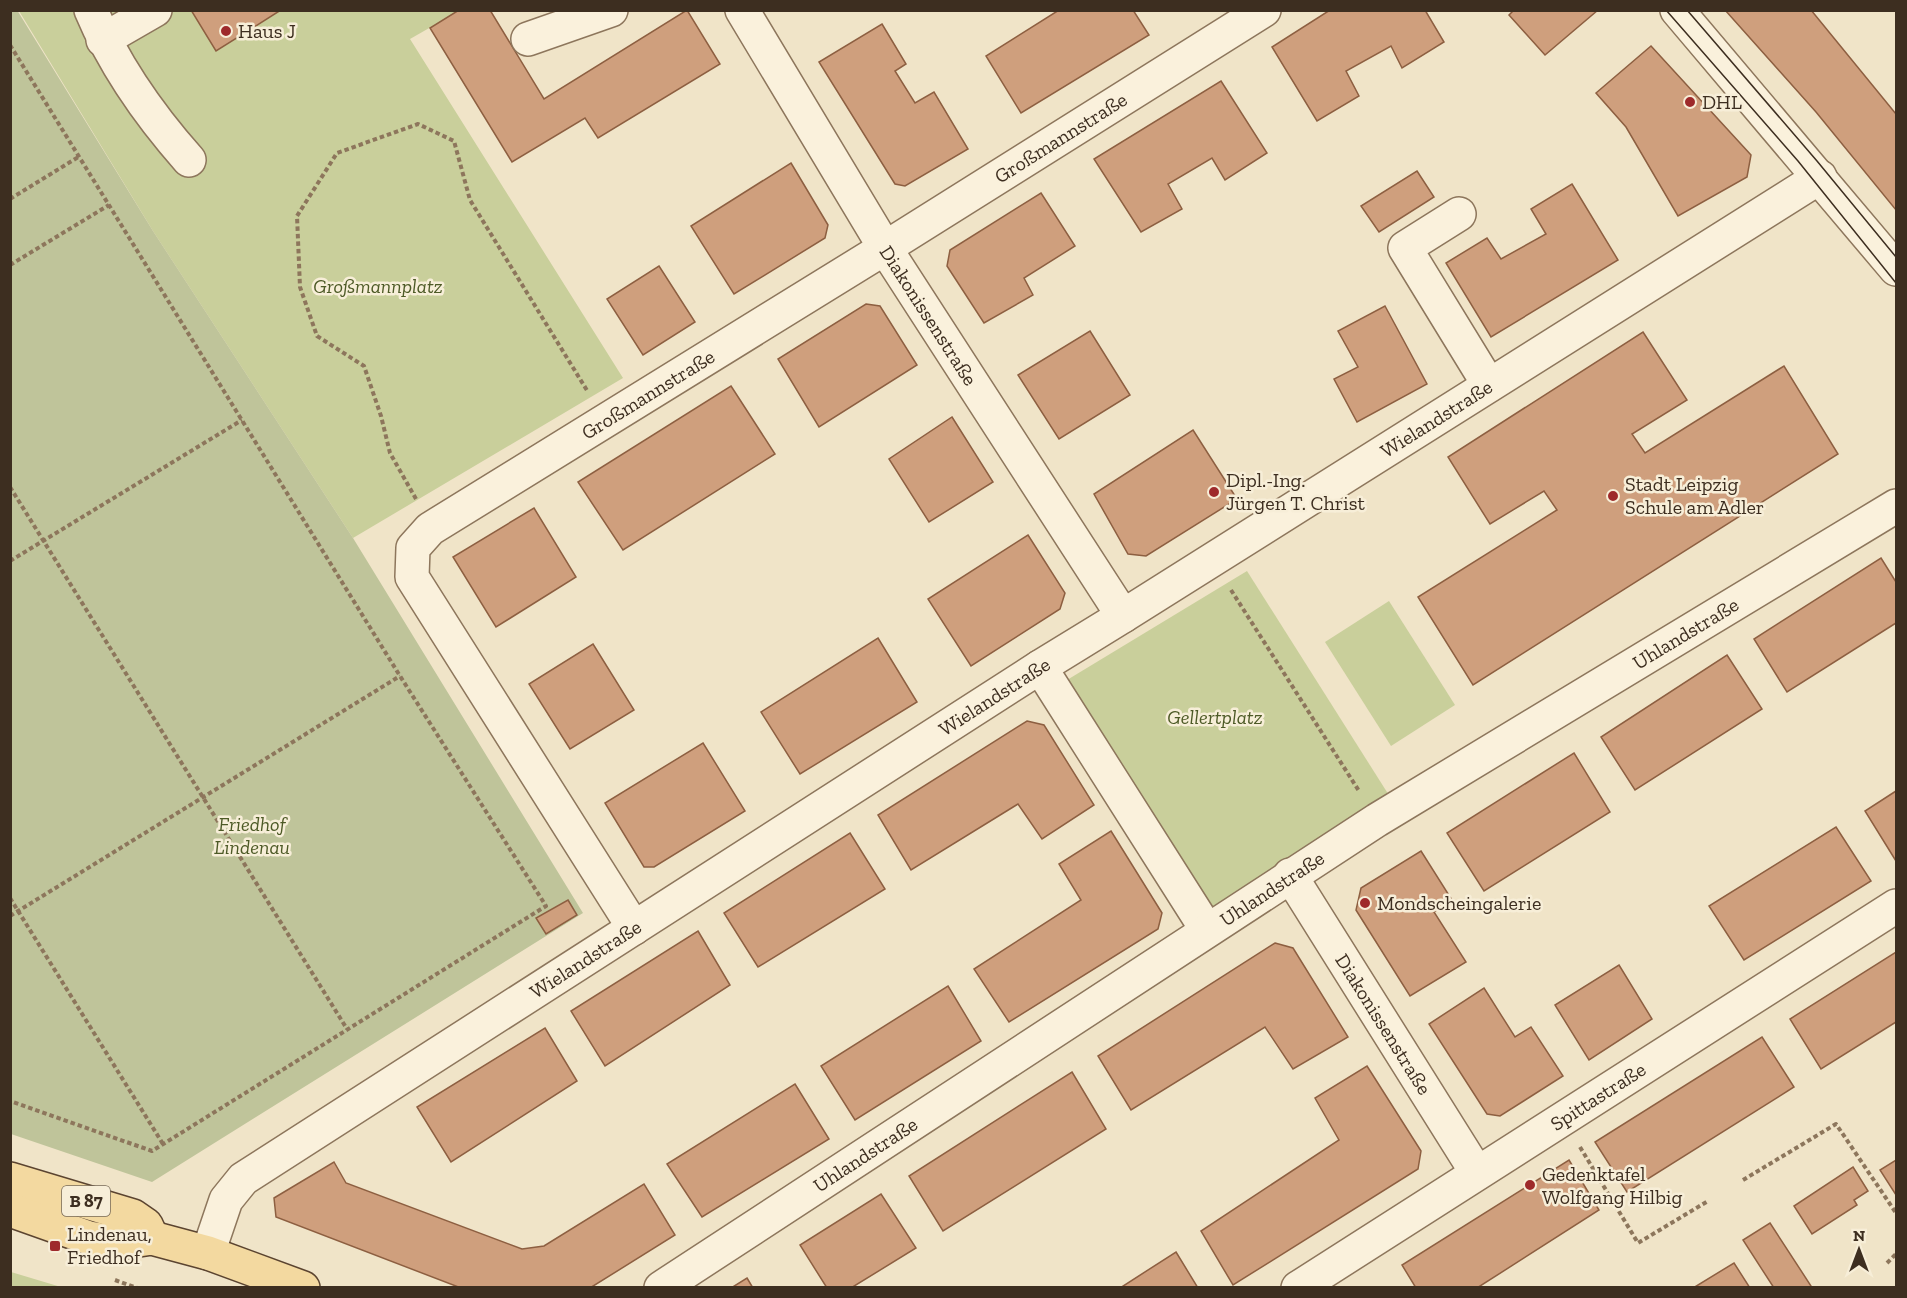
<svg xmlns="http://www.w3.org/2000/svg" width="1907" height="1298" viewBox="0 0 1907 1298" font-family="'Zilla Slab',serif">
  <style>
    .green { fill: #c9cf9b }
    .cemetery { fill: #bfc49a }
    .building { fill: #cf9f7d; stroke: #8d5f41; stroke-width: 1.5 }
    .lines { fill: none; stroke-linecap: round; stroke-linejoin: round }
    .minor-casing { stroke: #8d765c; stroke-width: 36 }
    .major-casing { stroke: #5b4430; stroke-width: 36 }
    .path { stroke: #8d765c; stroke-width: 4; stroke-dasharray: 4.5 3; stroke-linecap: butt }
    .minor { stroke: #faf1dc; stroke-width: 33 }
    .major { stroke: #f3d9a0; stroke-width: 33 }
    .tram { stroke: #3d2e20; stroke-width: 1.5 }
    .poi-dot { fill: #9e2a2b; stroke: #f7eed8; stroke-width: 2 }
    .labels { text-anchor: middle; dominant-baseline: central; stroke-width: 5; stroke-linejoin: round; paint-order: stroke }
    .shield { fill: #f7eed8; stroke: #756857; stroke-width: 1.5 }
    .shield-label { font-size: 18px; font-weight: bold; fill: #3d2e20 }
    .poi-label { font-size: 20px; fill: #3d2e20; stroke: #f7eed8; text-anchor: start }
    .street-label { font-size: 20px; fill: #3d2e20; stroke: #f7eed8 }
    .park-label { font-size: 20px; font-style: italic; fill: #4d5a26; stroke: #f7eed8 }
  </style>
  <rect width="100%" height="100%" fill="#f0e4c8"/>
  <g class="green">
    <polygon points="19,11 459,11 410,39 623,378 353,538 153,231"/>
    <polygon points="1247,571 1392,800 1215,913 1067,680"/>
    <polygon points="1389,601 1455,705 1391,746 1325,642"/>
    <polygon points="10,1272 11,1272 61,1287 11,1287"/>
  </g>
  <polygon class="cemetery" points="17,10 153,231 353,538 583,913 152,1182 11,1134 10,11"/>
  <g class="building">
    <polygon points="191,10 281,10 216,51"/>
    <polygon points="459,10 490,10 544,99 687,10 720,64 598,138 585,118 512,162 430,28"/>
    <polygon points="1059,10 1133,10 1149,35 1021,113 986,56"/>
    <polygon points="1330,10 1425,10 1444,42 1402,68 1391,46 1346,71 1359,96 1317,121 1272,47"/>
    <polygon points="1514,10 1598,10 1545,55 1509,15"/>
    <polygon points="1725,10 1811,10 1896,114 1896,210 1816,112"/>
    <polygon points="882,24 906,64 895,71 915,103 934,92 968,149 905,186 895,184 819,62"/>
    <polygon points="1651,46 1751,155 1747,177 1678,216 1626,127 1596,93"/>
    <polygon points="1221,81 1267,153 1225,180 1212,158 1168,184 1182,209 1141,232 1094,159"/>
    <polygon points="791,163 828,225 825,238 734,294 691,226"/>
    <polygon points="1417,171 1434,197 1379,232 1361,206"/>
    <polygon points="1572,184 1618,260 1491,337 1446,263 1487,238 1501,259 1546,234 1531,209"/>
    <polygon points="1041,193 1075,246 1024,278 1033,295 984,323 947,266 950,250"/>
    <polygon points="659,266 695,322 643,355 607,299"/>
    <polygon points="866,304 880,306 917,365 819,427 778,359"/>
    <polygon points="1385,306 1427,384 1357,422 1334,379 1358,367 1338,331"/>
    <polygon points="1090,331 1130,395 1059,439 1018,375"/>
    <polygon points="1643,332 1687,400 1632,434 1645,453 1784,366 1838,454 1473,685 1418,597 1557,510 1544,491 1490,524 1448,457"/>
    <polygon points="731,386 775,454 623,550 578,482"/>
    <polygon points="952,417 993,482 929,522 889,459"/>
    <polygon points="1193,430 1237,499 1146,556 1128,554 1094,494"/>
    <polygon points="534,508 576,577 496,627 453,557"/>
    <polygon points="1028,535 1065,593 1060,609 971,666 928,599"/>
    <polygon points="1881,558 1896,582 1896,623 1787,692 1754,639"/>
    <polygon points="878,638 917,702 800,774 761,712"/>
    <polygon points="593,644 634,710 570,749 529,684"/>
    <polygon points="1727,655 1762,709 1635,790 1601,737"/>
    <polygon points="1027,721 1044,725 1094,805 1042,839 1018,804 911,870 878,815"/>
    <polygon points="703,743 745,811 654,867 644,867 605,803"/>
    <polygon points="1574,753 1610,812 1484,891 1447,833"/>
    <polygon points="1896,791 1896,861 1865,811"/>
    <polygon points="1836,827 1871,881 1744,960 1709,906"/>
    <polygon points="1111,831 1162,913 1158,929 1009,1022 974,969 1081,900 1059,864"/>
    <polygon points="850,833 885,889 758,967 724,913"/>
    <polygon points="1421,851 1452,900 1434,912 1466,962 1410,996 1356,910 1361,888"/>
    <polygon points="568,900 577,915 546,934 536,918"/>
    <polygon points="698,931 730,985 605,1066 571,1011"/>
    <polygon points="1275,943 1293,948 1348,1037 1293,1069 1265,1027 1131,1110 1098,1056"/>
    <polygon points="1896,952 1896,1022 1821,1069 1790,1019"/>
    <polygon points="1619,965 1652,1019 1589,1060 1555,1005"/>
    <polygon points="948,986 981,1041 855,1120 821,1066"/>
    <polygon points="1484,988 1515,1037 1531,1027 1563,1076 1500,1116 1487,1114 1429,1024"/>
    <polygon points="545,1028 577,1081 451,1162 417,1107"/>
    <polygon points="1762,1037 1794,1087 1627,1192 1595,1142"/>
    <polygon points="1367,1066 1421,1151 1418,1169 1233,1285 1201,1231 1339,1140 1315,1098"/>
    <polygon points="1072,1072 1106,1129 943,1231 909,1176"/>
    <polygon points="795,1084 829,1139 702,1217 667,1164"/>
    <polygon points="1569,1160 1599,1210 1477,1288 1416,1288 1402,1265"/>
    <polygon points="1896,1160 1896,1195 1880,1170"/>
    <polygon points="334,1162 346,1183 522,1249 544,1246 644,1184 675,1235 590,1288 461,1288 276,1217 274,1198"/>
    <polygon points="1853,1167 1868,1191 1854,1200 1857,1205 1812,1234 1794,1206"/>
    <polygon points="881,1194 916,1248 851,1288 827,1288 800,1245"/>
    <polygon points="1770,1223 1811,1286 1808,1288 1774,1288 1743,1240"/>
    <polygon points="1176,1252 1198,1288 1120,1288"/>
    <polygon points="1734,1263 1750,1288 1693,1288"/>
    <polygon points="747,1278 753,1288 731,1288"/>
  </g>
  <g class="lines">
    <g class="minor-casing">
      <g id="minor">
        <path d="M91,10C114,65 150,116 189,160"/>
        <path id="s1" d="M742,10L885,248L1123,616"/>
        <polyline points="1677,10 1896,269"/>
        <polyline points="528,39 611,10"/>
        <polyline points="103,40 155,10"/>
        <polyline points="1459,214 1405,248 1489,385"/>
        <polyline points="1040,667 1207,930"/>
        <path id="s2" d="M1290,875L1477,1173"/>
        <path id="s3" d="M634,928L412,577L413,548L430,529L885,248L1264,10"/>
        <path id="s4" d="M208,1253L226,1200L243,1179L1040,667L1123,616L1820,177"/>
        <path id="s5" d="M661,1288L1377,820L1896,506"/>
        <path id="s6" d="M1298,1288L1896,906"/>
      </g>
    </g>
    <g class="major-casing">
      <g id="major">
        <polyline points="10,1179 133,1216 146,1225 152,1238"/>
        <polyline points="10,1210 89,1238 119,1243 152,1238 208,1253 303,1288"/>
      </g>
    </g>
    <g class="path">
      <polyline points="10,45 400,676 546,906 152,1151 10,1101"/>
      <polyline points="10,199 80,156"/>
      <polyline points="10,265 109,205"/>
      <polyline points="10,487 347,1029"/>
      <polyline points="416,499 390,453 381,416 364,366 317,336 300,287 297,216 337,153 418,124 454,141 470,200 588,392"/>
      <polyline points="10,561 242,420"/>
      <polyline points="1231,590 1359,791"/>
      <polyline points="10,898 163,1144"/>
      <polyline points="10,916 400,676"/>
      <polyline points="1580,1147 1638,1243 1708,1201"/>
      <polyline points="1743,1180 1836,1124 1896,1213"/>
      <polyline points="1887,1263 1896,1254"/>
      <polyline points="115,1280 137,1288"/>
    </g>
    <use href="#minor" class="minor"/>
    <use href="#major" class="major"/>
    <g class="tram">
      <polyline points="1666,10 1798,161 1896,283"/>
      <polyline points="1687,10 1817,161 1896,257"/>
    </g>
  </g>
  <g class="poi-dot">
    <circle cx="226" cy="31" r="6"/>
    <circle cx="1690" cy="102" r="6"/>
    <circle cx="1214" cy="492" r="6"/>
    <circle cx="1613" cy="496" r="6"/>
    <circle cx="1365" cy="903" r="6"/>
    <circle cx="1530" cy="1185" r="6"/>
    <rect x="49" y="1240" width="12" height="12" rx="3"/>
  </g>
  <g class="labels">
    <rect class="shield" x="62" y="1186" width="48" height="30" rx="4.5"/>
    <g class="shield-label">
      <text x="86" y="1201">B 87</text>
    </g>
    <g class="poi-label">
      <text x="238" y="31">Haus J</text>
      <text x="1702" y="102">DHL</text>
      <text x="1226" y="480">Dipl.-Ing.<tspan x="1226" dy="23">Jürgen T. Christ</tspan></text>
      <text x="1625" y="484">Stadt Leipzig<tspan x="1625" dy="23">Schule am Adler</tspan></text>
      <text x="1377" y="903">Mondscheingalerie</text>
      <text x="1542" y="1174">Gedenktafel<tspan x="1542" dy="23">Wolfgang Hilbig</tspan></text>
      <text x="67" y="1234">Lindenau,<tspan x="67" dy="23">Friedhof</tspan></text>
    </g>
    <g class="street-label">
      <text stroke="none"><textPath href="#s3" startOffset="1212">Großmannstraße</textPath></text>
      <text stroke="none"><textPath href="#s1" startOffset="358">Diakonissenstraße</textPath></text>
      <text stroke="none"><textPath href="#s3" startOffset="726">Großmannstraße</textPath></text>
      <text stroke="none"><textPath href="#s4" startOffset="1498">Wielandstraße</textPath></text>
      <text stroke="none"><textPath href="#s5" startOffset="1216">Uhlandstraße</textPath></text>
      <text stroke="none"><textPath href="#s4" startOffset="976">Wielandstraße</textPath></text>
      <text stroke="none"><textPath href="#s5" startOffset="730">Uhlandstraße</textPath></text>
      <text stroke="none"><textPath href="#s4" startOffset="490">Wielandstraße</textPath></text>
      <text stroke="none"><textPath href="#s2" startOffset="176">Diakonissenstraße</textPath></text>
      <text stroke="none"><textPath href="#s6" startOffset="356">Spittastraße</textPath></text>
      <text stroke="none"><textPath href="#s5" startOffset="244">Uhlandstraße</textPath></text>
    </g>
    <g class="park-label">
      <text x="378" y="286">Großmannplatz</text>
      <text x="1215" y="717">Gellertplatz</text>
      <text x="252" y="824">Friedhof<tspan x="252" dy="23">Lindenau</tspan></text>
    </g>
  </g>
  <rect width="1907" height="1298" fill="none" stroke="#3d2e20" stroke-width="24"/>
  <g transform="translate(1859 1250)" stroke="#f7eed8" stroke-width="4.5" paint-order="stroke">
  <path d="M0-4.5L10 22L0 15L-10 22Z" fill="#3d2e20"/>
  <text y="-9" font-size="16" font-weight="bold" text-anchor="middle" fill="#3d2e20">N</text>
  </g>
</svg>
